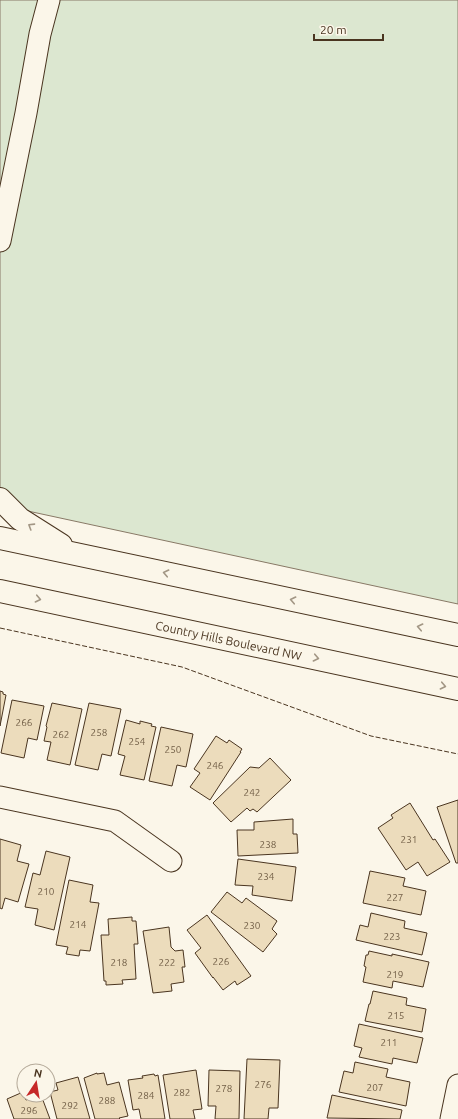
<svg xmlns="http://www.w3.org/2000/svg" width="458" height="1119" viewBox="0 0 458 1119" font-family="Ubuntu,sans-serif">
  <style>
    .green { fill: #dce7d0; stroke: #887966 }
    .building { fill: #ecdcbc; stroke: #4a3520 }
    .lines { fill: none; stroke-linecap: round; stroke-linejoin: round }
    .street-casing { stroke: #4a3520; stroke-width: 23 }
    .secondary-casing { stroke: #4a3520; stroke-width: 24 }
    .street { stroke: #fbf6e9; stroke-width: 21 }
    .secondary { stroke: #fbf6e9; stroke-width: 22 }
    .fence { stroke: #4a3520; stroke-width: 1; stroke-dasharray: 5 2; stroke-linecap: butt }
    .oneway { stroke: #a29684 }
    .labels { text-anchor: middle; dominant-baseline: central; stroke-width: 3; stroke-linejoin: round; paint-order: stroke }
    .number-label { font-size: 10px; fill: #725f47 }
    .street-label { font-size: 12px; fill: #4a3520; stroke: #fbf6e9 }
  </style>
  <rect width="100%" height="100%" fill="#fbf6e9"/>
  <polygon class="green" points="0,0 458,0 458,604 0,505"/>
  <g class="building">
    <polygon points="0,691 3,692 3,694 6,695 0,726"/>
    <polygon points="12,700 44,706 37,740 28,738 24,758 1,753"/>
    <polygon points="52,703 82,709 70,765 47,760 51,742 44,741 47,727 46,726"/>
    <polygon points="89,703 121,709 111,756 102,754 98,770 75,765"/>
    <polygon points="126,720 140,724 140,721 152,724 151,726 156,727 144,780 120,775 125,756 118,754"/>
    <polygon points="161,727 193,734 186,767 177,765 172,786 149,781"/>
    <polygon points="216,736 227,743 229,740 242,749 240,752 241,752 210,800 190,787 200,773 194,769"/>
    <polygon points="270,758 291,780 257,812 253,809 250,811 247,808 231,822 213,803 250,767 259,768"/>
    <polygon points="458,800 458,863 456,863 437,807"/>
    <polygon points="410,803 433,840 435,839 450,862 427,876 418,862 406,870 378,828 393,818 391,815"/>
    <polygon points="293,819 293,834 297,834 298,853 238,856 237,830 254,830 254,822"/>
    <polygon points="0,839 21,845 17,861 29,864 18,902 5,898 2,909 0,908"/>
    <polygon points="46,851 70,857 54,930 35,925 38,909 25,907 33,873 40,875"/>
    <polygon points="238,859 296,867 292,901 252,895 253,886 235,885"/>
    <polygon points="370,871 405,878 403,886 426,891 421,915 363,903"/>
    <polygon points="69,880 93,885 90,902 99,903 90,951 80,950 79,956 66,954 68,947 56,945"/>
    <polygon points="227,892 242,903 246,898 277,921 272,929 277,934 263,952 211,912"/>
    <polygon points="371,913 405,921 404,928 427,933 422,955 356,940 360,925 368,927"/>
    <polygon points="207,915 251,976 237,985 235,981 223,990 213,977 213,978 195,953 201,948 187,930"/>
    <polygon points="132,917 132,921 136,921 138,944 134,944 136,979 122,980 123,984 106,985 106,981 104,981 101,935 109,935 108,919"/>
    <polygon points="169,927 171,947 175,951 183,950 185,967 182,967 184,982 171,984 172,991 153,993 143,931"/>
    <polygon points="369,951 392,956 392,954 429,962 423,987 393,981 392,988 363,982 366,967 364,966 366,955 368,955"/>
    <polygon points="373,991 407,998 406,1005 426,1009 422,1032 365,1021 369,1004 370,1004"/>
    <polygon points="359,1024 423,1038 417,1063 393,1058 392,1064 359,1057 362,1048 354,1046"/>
    <polygon points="247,1059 280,1060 278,1108 269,1108 268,1119 244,1119"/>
    <polygon points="355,1062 388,1069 386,1077 410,1082 406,1106 339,1092 344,1071 353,1073"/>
    <polygon points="196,1070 202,1109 193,1110 195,1119 170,1119 163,1075"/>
    <polygon points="209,1070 240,1071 239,1119 215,1119 216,1106 208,1106"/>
    <polygon points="97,1073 97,1074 104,1073 107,1085 119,1082 128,1116 119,1118 120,1119 95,1119 84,1078"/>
    <polygon points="154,1074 155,1076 158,1075 165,1119 141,1119 139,1109 133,1110 128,1080 143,1078 142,1076"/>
    <polygon points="78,1077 90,1119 57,1119 50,1092 58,1090 56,1083"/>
    <polygon points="23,1092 26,1100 41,1095 50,1119 14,1119 7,1099"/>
    <polygon points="332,1095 402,1110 400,1119 327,1118"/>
  </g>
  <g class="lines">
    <g class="street-casing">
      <g id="street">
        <polyline points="0,241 26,113 40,34 49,0"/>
        <polyline points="0,797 115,821 171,861"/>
        <polyline points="451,1119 458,1085"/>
      </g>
    </g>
    <g class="secondary-casing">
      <g id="secondary">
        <polyline points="0,499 20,519 61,545"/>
        <polyline points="0,538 458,635"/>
        <path id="s1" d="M0,591L458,689"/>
      </g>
    </g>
    <use href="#street" class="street"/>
    <use href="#secondary" class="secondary"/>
    <polyline class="fence" points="0,628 182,667 371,736 458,754"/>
  </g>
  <defs><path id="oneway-chevron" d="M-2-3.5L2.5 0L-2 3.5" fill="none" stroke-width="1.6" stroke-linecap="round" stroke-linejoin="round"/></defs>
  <g class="oneway">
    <use href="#oneway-chevron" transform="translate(31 526) rotate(-148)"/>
    <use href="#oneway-chevron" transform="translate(166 573) rotate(-168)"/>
    <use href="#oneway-chevron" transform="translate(38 599) rotate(12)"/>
    <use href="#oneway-chevron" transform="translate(293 600) rotate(-168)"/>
    <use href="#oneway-chevron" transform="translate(420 627) rotate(-168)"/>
    <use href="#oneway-chevron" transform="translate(316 658) rotate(12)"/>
    <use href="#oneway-chevron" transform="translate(443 686) rotate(12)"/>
  </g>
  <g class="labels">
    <g class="number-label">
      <text x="24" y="722">266</text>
      <text x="99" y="732">258</text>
      <text x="61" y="734">262</text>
      <text x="137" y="741">254</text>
      <text x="173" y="749">250</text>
      <text x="215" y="765">246</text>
      <text x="252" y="792">242</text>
      <text x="409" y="839">231</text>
      <text x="268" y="844">238</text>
      <text x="266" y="876">234</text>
      <text x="46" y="891">210</text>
      <text x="395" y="897">227</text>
      <text x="78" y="924">214</text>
      <text x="252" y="925">230</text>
      <text x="392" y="936">223</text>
      <text x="221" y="961">226</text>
      <text x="119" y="962">218</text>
      <text x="167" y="962">222</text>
      <text x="395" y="974">219</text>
      <text x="396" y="1015">215</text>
      <text x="389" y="1042">211</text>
      <text x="263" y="1084">276</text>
      <text x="375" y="1087">207</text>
      <text x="224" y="1088">278</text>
      <text x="182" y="1092">282</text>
      <text x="146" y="1095">284</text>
      <text x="107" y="1100">288</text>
      <text x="70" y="1105">292</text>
      <text x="29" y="1110">296</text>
    </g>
    <g class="street-label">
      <text stroke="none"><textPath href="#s1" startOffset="234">Country Hills Boulevard NW</textPath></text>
    </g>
  </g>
  <g transform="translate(36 1083) rotate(12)"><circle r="19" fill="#fbf6e9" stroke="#b4a999"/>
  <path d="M0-3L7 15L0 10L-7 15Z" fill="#c62828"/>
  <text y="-6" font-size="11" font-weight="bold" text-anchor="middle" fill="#4a3520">N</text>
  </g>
  <path d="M314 34v6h69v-6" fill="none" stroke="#4a3520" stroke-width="2"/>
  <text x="320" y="34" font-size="12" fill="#4a3520" stroke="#fbf6e9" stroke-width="3" paint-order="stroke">20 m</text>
</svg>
